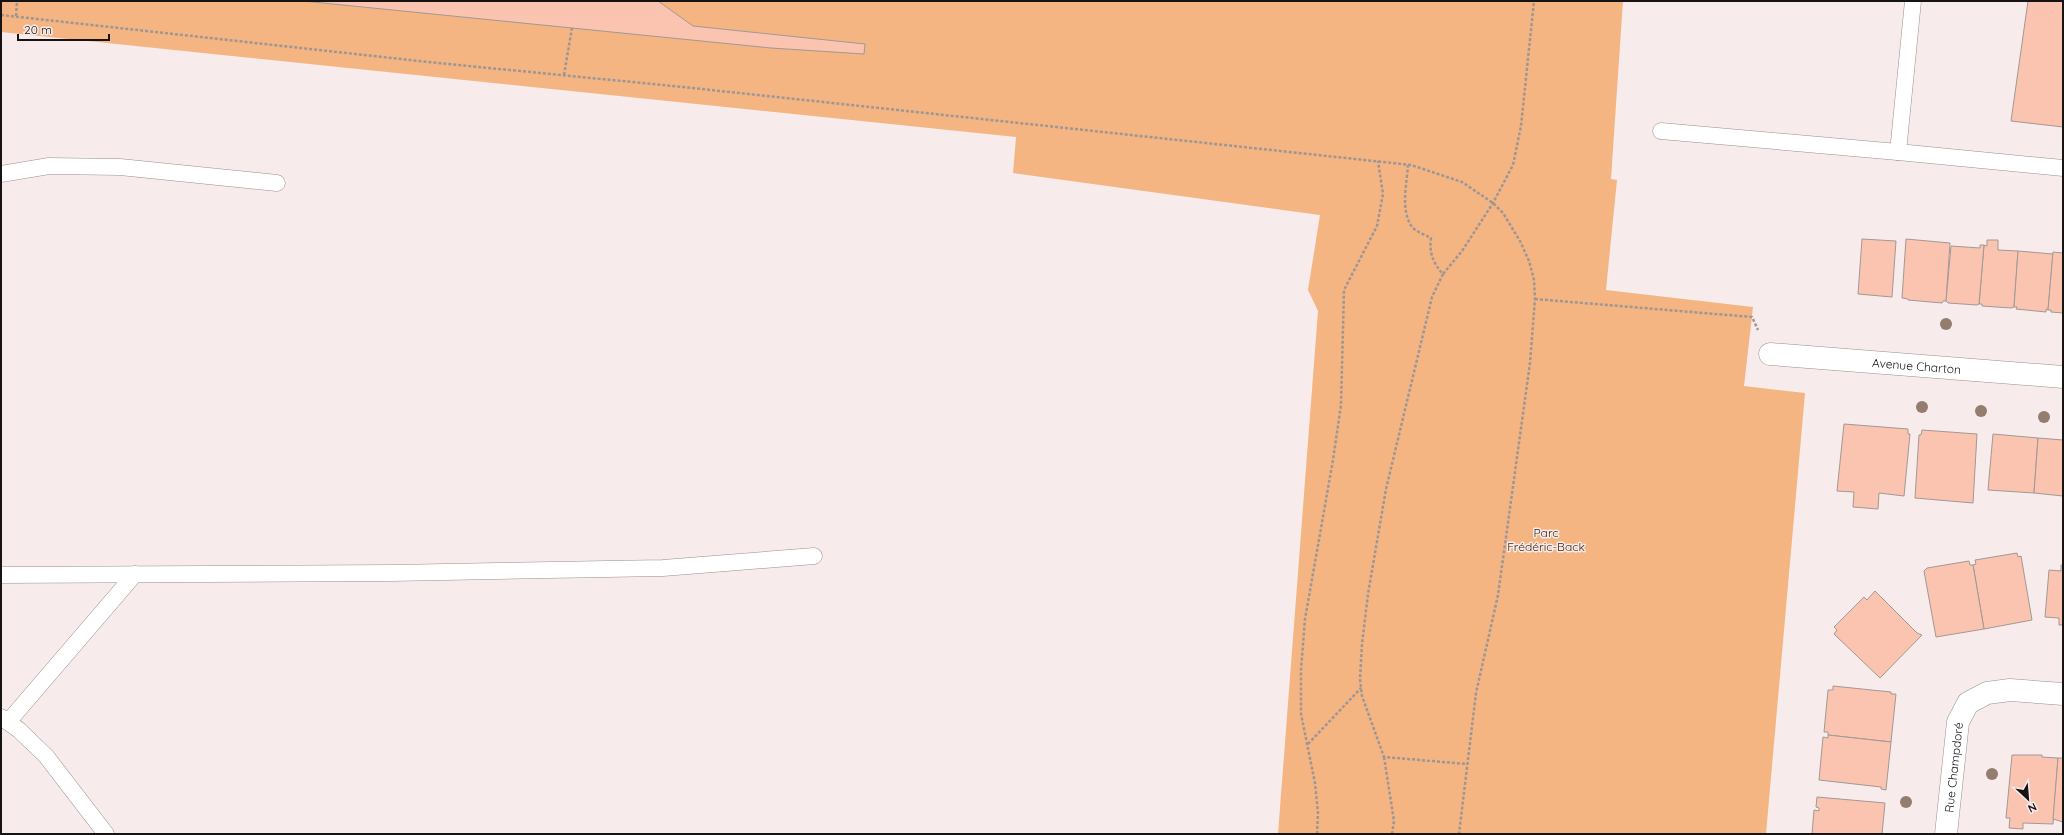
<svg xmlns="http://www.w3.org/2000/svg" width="2064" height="835" viewBox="0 0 2064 835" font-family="Quicksand,sans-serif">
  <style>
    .green { fill: #f4b583 }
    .building { fill: #fac4b1; stroke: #a29894 }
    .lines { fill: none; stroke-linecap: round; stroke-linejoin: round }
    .service-casing { stroke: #9a8f8e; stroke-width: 17 }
    .minor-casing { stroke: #9a8f8e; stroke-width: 23 }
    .path { stroke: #9e9695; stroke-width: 2.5; stroke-dasharray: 3 2; stroke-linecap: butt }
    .service { stroke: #fff; stroke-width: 16 }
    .minor { stroke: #fff; stroke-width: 22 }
    .tree { fill: #927d6f }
    .labels { text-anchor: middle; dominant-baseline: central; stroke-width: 3; stroke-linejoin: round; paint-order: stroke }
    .street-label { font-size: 12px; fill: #171313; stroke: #f7eceb }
    .park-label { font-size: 12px; fill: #3f2309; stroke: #f7eceb }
  </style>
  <rect width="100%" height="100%" fill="#f7eceb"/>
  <polygon class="green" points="1,1 1623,1 1611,179 1617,180 1606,290 1753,307 1744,386 1805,393 1766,834 1278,834 1318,311 1308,290 1320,215 1013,173 1016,137 1,32"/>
  <g class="building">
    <polygon points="303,1 658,1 693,26 865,44 864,54 771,48"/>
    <polygon points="2028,1 2063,1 2063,127 2011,121"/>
    <polygon points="1862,239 1896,241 1892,297 1858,294"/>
    <polygon points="1906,239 1950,243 1946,301 1943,301 1942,303 1908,300 1908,299 1902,298"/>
    <polygon points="1987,240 1998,240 1998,250 2018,251 2014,307 2011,308 1982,306 1982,304 1979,304 1984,245 1987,246"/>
    <polygon points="1980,245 1984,245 1979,304 1977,305 1948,303 1946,301 1951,246 1980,248"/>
    <polygon points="2018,251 2053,254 2048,310 2046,309 2046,312 2016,309 2017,307 2014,307"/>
    <polygon points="2053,252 2063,253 2063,313 2051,312 2051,310 2048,310"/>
    <polygon points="1844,424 1908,429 1908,434 1910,434 1904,496 1879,493 1878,509 1853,507 1854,492 1837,491"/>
    <polygon points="1922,430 1977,434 1973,503 1915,498 1919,435 1921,435"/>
    <polygon points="1993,434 2038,438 2034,493 1988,490"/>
    <polygon points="2038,438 2063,440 2063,496 2034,493"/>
    <polygon points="2017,553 2018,557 2021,556 2032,620 1984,629 1973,565 1976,564 1975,560"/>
    <polygon points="1969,561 1970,565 1973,565 1984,629 1936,637 1924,571 1927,568"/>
    <polygon points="2061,565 2063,565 2063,625 2059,625 2059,618 2045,617 2049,570 2061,571"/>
    <polygon points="1875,591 1917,633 1922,635 1880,678 1834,634 1837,630 1834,627 1864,597 1867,600"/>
    <polygon points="1833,686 1891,692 1891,694 1896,694 1891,742 1828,735 1828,732 1824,732 1828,690 1833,690"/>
    <polygon points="1828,735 1891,742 1886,790 1881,789 1881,787 1819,780 1823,737 1828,738"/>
    <polygon points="2012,755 2042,755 2042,757 2058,758 2053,824 2023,823 2023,829 2009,828 2010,818 2006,818"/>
    <polygon points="2058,758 2063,758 2063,822 2053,819"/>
    <polygon points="1817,797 1885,803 1882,834 1806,834 1812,834 1814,810 1819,811 1819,808 1816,807"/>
  </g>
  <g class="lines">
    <g class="service-casing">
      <g id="service">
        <polyline points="1913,1 1898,152 2063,168"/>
        <polyline points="1661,131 1898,152"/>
        <polyline points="1,174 49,166 120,167 277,183"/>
        <polyline points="1,575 392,573 663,568 814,556"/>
        <polyline points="1,717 19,730 46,756 106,834"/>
        <polyline points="8,722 135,574"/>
      </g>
    </g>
    <g class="minor-casing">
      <g id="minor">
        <path id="s1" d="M1770,354L2063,377"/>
        <path id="s2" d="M1946,834L1958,722L1968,703L1987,693L2010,690L2063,694"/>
      </g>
    </g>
    <g class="path">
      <polyline points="1,15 428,62 683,87 1411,165 1462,182 1493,203 1503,213 1520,241 1529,261 1534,280 1535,299 1530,363 1498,595 1476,693 1459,834"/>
      <polyline points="16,16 17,1"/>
      <polyline points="564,75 572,28"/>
      <path d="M1408,165C1407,183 1400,210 1412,227C1417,232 1425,235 1431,238C1429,253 1433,263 1443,274L1462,251L1493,203L1513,165L1521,126L1534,1"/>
      <polyline points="1443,274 1432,297 1386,489 1368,594 1362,644 1360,679 1362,696 1384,757 1467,764"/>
      <polyline points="1535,299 1752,317 1758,330"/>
      <polyline points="1308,744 1361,688"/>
      <polyline points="1384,757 1394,821 1392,834"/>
      <polyline points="1317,834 1318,813 1315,783 1301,714 1301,670 1305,619 1333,460 1341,405 1344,290 1377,226 1383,194 1378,161"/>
    </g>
    <use href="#service" class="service"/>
    <use href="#minor" class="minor"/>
  </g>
  <g class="tree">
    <circle cx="1946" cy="324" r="6"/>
    <circle cx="1922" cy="407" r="6"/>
    <circle cx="1981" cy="411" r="6"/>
    <circle cx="2044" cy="417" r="6"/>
    <circle cx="1992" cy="774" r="6"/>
    <circle cx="1906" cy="802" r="6"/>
  </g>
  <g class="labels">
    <g class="street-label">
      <text stroke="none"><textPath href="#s1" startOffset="147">Avenue Charton</textPath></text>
      <text stroke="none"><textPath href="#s2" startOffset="67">Rue Champdoré</textPath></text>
    </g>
    <g class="park-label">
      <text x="1546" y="532">Parc<tspan x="1546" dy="14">Frédéric-Back</tspan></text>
    </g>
  </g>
  <rect width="2064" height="835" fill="none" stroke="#171313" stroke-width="4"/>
  <g transform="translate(2028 799) rotate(154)" stroke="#f7eceb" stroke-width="3" paint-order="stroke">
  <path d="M0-3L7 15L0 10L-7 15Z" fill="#171313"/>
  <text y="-6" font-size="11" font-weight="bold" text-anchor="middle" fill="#171313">N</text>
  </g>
  <path d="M18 34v6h91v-6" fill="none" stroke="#171313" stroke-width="2"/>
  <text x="24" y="34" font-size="12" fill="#171313" stroke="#f7eceb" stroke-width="3" paint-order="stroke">20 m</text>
</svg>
